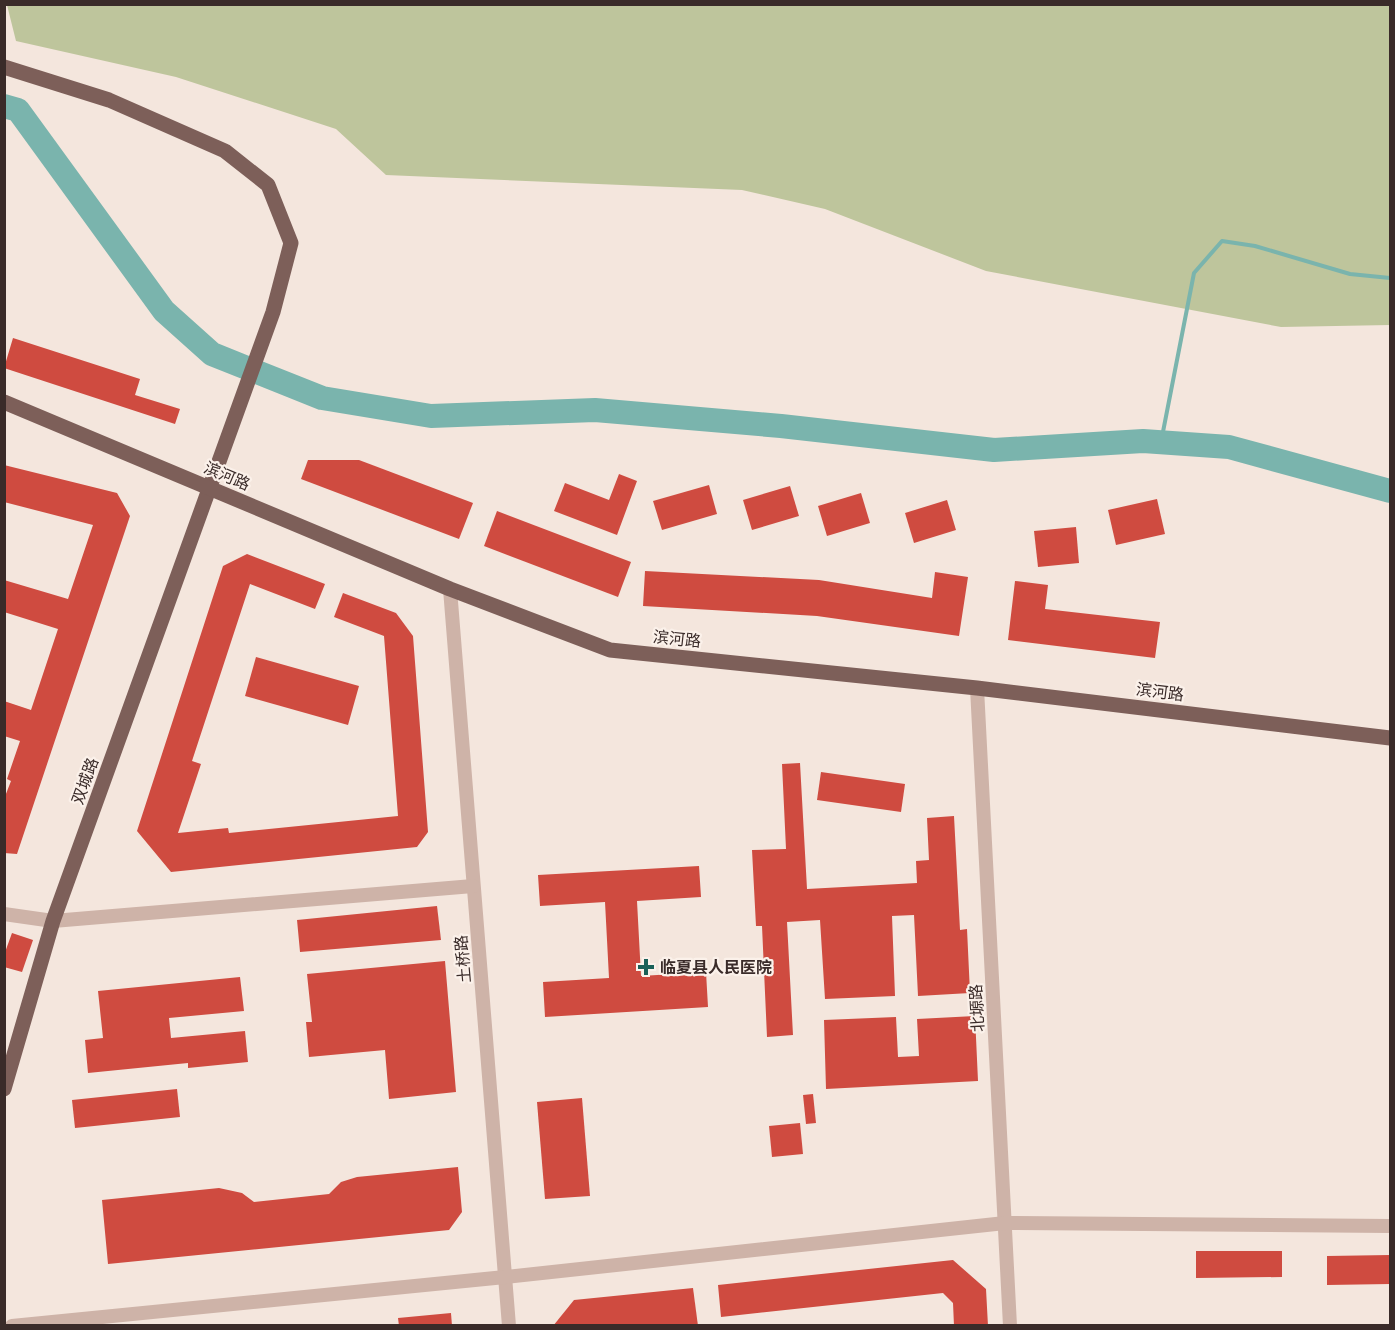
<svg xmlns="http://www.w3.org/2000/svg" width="1395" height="1330" viewBox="0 0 1395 1330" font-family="Helvetica,'Noto Sans SC',sans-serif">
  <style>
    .green { fill: #bec59c }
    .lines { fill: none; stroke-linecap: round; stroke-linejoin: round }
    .stream { stroke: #7ab4ad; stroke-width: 4 }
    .river { stroke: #7ab4ad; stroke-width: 24 }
    .building { fill: #cf4b40 }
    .minor { stroke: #ceb3a8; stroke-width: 14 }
    .major { stroke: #7d5f59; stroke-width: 15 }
    .poi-dot { fill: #1a6058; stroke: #fbf1ea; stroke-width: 2 }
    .labels { text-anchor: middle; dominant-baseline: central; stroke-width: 4.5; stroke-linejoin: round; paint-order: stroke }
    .street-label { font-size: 16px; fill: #3a2b29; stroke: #fbf1ea }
    .poi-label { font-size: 16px; font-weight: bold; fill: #3a2b29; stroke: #fbf1ea; text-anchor: start }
  </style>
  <rect width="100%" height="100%" fill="#f4e6dd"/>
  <polygon class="green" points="7,5 1390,5 1390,325 1281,327 986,271 825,209 742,190 386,175 336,129 176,77 16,41"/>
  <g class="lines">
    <polyline class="stream" points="1161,442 1194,273 1222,241 1255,246 1350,274 1390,278"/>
    <polyline class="river" points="4,106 18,110 164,311 212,354 322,398 431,416 595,410 781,426 994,450 1143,441 1229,447 1390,491"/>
  </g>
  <g class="building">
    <polygon points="13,338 140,379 135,395 180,409 175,424 4,368"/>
    <polygon points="308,460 359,460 473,503 459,539 301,479"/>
    <polygon points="4,465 117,493 130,516 17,854 4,853 4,799 11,781 7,779 20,741 4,736 4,701 31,710 58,629 4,612 4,580 68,599 93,525 4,502"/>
    <polygon points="619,474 637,481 617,535 554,511 565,483 609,500"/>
    <polygon points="709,485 717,514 662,530 653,501"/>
    <polygon points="790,486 799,516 752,530 743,500"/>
    <polygon points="861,493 870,523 827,536 818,506"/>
    <polygon points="1157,499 1165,534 1116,545 1108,510"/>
    <polygon points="947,500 956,530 914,543 905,513"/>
    <polygon points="497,511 631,562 618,597 484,546"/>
    <polygon points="1076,527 1079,563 1038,567 1034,531"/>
    <polygon points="247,554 325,584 315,609 250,584 192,761 201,764 178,833 228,828 229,833 398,816 384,636 334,617 343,593 396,613 413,636 428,832 417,847 171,872 137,831 223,566"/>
    <polygon points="645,571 819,580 932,598 935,572 968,577 959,636 817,616 643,606"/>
    <polygon points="1015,581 1048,585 1045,609 1160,622 1155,658 1008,640"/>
    <polygon points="256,657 359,686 348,725 245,696"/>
    <polygon points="800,763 807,889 917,883 916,861 929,860 927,818 954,816 960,930 967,929 970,993 918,996 914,915 892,916 895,996 825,999 820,920 787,922 793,1035 767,1037 762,926 756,926 752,850 786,849 782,764"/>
    <polygon points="821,772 905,784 901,812 817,800"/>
    <polygon points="699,866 701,897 637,901 641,976 706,972 708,1007 545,1017 543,982 609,978 605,902 540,906 538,875"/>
    <polygon points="437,906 441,940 300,952 297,920"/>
    <polygon points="12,933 33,940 22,972 4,967 4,955"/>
    <polygon points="445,961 456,1092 389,1099 385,1050 309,1057 306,1022 312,1022 307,974"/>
    <polygon points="240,977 244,1011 169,1018 171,1038 245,1031 248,1062 188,1068 188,1063 88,1073 85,1040 103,1038 98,991"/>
    <polygon points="975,1016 978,1081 826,1089 824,1020 896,1017 898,1057 919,1056 917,1019"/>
    <polygon points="177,1089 180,1117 75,1128 72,1100"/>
    <polygon points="813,1094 816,1123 806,1124 803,1095"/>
    <polygon points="582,1098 590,1196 545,1199 537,1102"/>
    <polygon points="800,1123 803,1154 772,1157 769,1126"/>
    <polygon points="458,1167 462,1212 449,1230 108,1264 102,1200 219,1188 242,1193 254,1202 329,1194 341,1182 357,1177"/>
    <polygon points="1196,1251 1282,1251 1282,1277 1196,1278"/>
    <polygon points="1390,1255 1390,1284 1327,1285 1327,1256"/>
    <polygon points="953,1260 986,1289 988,1326 954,1326 953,1303 943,1293 721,1317 718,1285"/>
    <polygon points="693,1288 698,1326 553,1326 574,1300"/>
    <polygon points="451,1313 452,1326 399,1326 398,1318"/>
  </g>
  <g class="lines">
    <g class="minor">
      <polyline points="450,589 509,1326"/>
      <polyline points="977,688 1010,1326"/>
      <polyline points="4,914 53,921 473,886"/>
      <polyline points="12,1326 505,1277 1005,1223 1390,1226"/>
    </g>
    <g class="major">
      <polyline points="4,67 109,100 225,151 268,185 291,243 273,312 53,921 4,1089"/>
      <polyline points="4,402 450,589 610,650 977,688 1390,738"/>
    </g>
  </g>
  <path class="poi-dot" d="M643 958h6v6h6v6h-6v6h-6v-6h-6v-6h6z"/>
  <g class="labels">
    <g class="street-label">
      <text transform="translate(227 476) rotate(23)">滨河路</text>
      <text transform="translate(677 639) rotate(6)">滨河路</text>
      <text transform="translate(1160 692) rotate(7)">滨河路</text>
      <text transform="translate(85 781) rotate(-70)">双城路</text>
      <text transform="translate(463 959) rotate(-95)">土桥路</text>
      <text transform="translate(977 1008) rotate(-93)">北塬路</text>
    </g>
    <g class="poi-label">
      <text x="660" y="967">临夏县人民医院</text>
    </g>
  </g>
  <rect width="1395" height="1330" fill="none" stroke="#3a2b29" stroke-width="12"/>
</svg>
